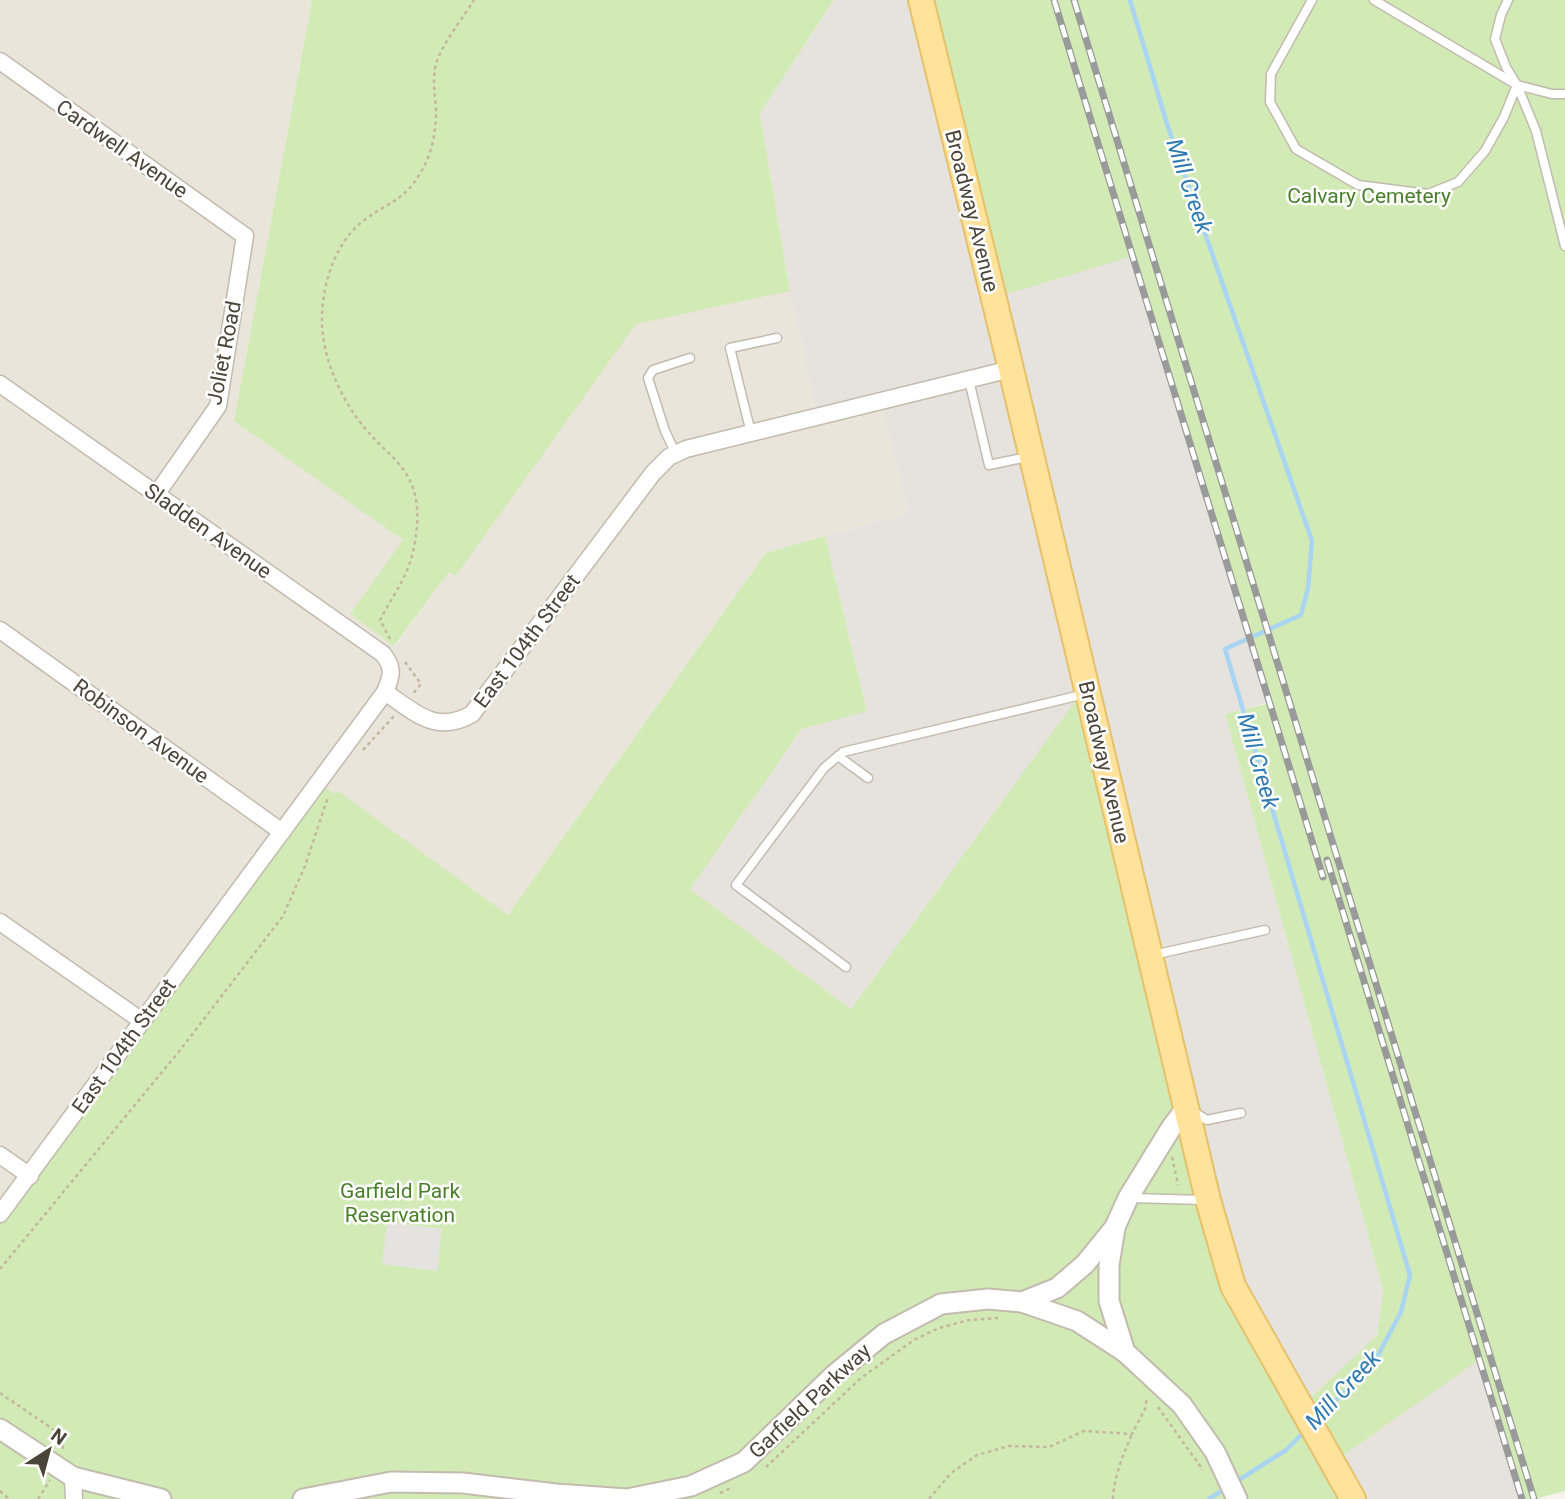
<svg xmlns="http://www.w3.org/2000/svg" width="1565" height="1499" viewBox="0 0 1565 1499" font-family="Roboto,sans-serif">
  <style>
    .residential { fill: #eae5da }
    .industrial { fill: #e6e2dd }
    .green { fill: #d2eab5 }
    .parking { fill: #e5e3e0 }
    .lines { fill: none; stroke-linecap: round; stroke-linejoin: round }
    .stream { stroke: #a9d4f2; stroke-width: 4.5 }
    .service-casing { stroke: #c2bbae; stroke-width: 11 }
    .minor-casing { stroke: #c2bbae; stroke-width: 19 }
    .tertiary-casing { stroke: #c2bbae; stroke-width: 23 }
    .primary-casing { stroke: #e6c16a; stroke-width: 28 }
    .path { stroke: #c4b79f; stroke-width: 2.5; stroke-dasharray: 3.5 3.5; stroke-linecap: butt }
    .service { stroke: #fff; stroke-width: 8 }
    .minor { stroke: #fff; stroke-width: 16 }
    .tertiary { stroke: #fff; stroke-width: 19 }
    .primary { stroke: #ffe39c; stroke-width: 24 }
    .rail-casing { stroke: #9a9a9a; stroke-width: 7 }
    .rail { stroke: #fff; stroke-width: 4.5; stroke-dasharray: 13; stroke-linecap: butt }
    .labels { text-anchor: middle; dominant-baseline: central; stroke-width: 5; stroke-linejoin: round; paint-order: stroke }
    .street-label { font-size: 21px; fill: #4b4439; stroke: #fff }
    .park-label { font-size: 21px; fill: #4a7f2a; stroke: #fff }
    .water-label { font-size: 23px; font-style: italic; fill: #2e7ab2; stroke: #fff }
  </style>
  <rect width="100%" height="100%" fill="#f6f3ec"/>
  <polygon class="residential" points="0,0 312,0 234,421 404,540 350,614 395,646 449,572 456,576 636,323 790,291 818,417 881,401 908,513 766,553 508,915 319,783 0,1214"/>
  <g class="industrial">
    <polygon points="834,0 921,0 929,31 1029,0 1064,0 1278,700 1225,714 1383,1290 1377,1335 1301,1407 1233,1286 1084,690 851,1009 690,889 802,729 867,710 825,536 908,513 881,402 818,417 790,291 760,113"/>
    <polygon points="1479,1359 1522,1499 1354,1499 1333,1463"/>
  </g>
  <g class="green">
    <polygon points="312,0 834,0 760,113 790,291 636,324 456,576 449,572 394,646 350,614 403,540 234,421"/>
    <polygon points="921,0 1565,0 1565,1491 1535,1499 1522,1499 1479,1360 1334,1462 1355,1499 0,1499 0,1214 319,783 335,794 338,791 508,915 766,553 825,536 867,711 802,729 690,889 851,1009 1084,689 1233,1286 1303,1405 1377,1335 1383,1290 1225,714 1270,703 1133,256 994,298"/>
  </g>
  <polygon class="parking" points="387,1222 442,1229 437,1271 382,1264"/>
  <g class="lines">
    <g class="stream">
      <polyline points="1130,0 1167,124 1312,541 1308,588 1301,615 1225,649 1410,1275 1401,1312 1375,1361 1316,1420"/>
      <polyline points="1234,1483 1286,1450 1305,1431"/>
      <polyline points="1209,1499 1226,1488"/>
    </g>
    <g class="service-casing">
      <g id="service">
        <polyline points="1312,0 1271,74 1270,102 1296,149 1358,185 1428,194 1458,182 1485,151 1504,117 1517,85"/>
        <polyline points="1374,0 1517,85 1552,94 1565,94"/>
        <polyline points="1508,0 1501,15 1495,39 1506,67 1517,85 1536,131 1565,246"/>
        <polyline points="969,380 989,465 1027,457"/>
        <polyline points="751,433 730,348 777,338"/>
        <polyline points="676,454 665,431 648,378 653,370 690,358"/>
        <polyline points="838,756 868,778"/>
        <polyline points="1153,955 1265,930"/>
        <polyline points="846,967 736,885 824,768 843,752 1085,694"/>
        <polyline points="1192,1111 1207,1120 1241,1113"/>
        <polyline points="1130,1198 1205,1200"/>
      </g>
    </g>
    <g class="minor-casing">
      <g id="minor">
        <polyline points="0,61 245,236 218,406 156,495"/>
        <path d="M0,384L383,654C394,668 392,675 385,692L0,1214"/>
        <polyline points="0,630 282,832"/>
        <path d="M385,692C414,712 436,735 472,714L653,473L669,457L686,449L1011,369"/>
        <polyline points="0,922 142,1021"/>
        <polyline points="0,1155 30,1176"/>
        <polyline points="73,1477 74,1499"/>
      </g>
    </g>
    <g class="tertiary-casing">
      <g id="tertiary">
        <polyline points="1115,1228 1109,1265 1109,1301 1125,1352 1182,1405 1215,1452 1237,1499"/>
        <polyline points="1022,1302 1077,1321 1125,1352"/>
        <polyline points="0,1429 73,1477 161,1499"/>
        <polyline points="303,1499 391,1482 463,1483 556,1494 627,1499 691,1486 744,1462 834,1375 884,1334 941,1304 988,1299 1022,1302 1057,1288 1085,1264 1115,1227 1128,1198 1171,1128 1186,1108"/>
      </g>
    </g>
    <g class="primary-casing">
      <polyline id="primary" points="921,0 1011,369 1208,1200 1233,1286 1353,1499"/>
    </g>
    <g class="path">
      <path d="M390,639L380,620C390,601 405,580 411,559C419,530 422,497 405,472C395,457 380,446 369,433C343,404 323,361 322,323C321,287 335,240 366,219C390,201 404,201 421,172C432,154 436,132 436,111C435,95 432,80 436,64C442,44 463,18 474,0"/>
      <polyline points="405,662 421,684 412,695"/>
      <polyline points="363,750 394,716"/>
      <polyline points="1172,1157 1178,1185"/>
      <polyline points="0,1269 181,1049 283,916 305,866 328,797"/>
      <polyline points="0,1393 57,1432 62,1439 63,1452"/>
      <polyline points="1158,1407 1203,1470"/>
      <polyline points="766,1467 861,1378 914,1340 939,1328 969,1320 998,1318"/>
      <polyline points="0,1491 9,1499"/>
      <polyline points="720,1493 733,1487"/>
      <polyline points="38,1499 50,1480"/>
      <polyline points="929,1499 951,1473 977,1455 1009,1446 1049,1447 1084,1431 1132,1434 1145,1409 1147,1397"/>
      <path d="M1113,1499C1114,1476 1123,1455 1132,1434"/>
    </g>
    <use href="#service" class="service"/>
    <use href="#minor" class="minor"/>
    <use href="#tertiary" class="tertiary"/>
    <use href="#primary" class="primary"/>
    <g class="rail-casing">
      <g id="rail">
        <polyline points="1054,0 1323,877"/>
        <polyline points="1074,0 1534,1499"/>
        <polyline points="1327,860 1522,1499"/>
      </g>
    </g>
    <use href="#rail" class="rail"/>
  </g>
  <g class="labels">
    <g class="street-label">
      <text transform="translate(122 149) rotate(35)">Cardwell Avenue</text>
      <text transform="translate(972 211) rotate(76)">Broadway Avenue</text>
      <text transform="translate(224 353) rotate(-79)">Joliet Road</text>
      <text transform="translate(208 531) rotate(35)">Sladden Avenue</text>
      <text transform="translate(527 641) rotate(-53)">East 104th Street</text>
      <text transform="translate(141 731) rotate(36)">Robinson Avenue</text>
      <text transform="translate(1104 762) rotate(77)">Broadway Avenue</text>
      <text transform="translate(124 1046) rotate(-54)">East 104th Street</text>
      <text transform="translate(810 1401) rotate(-43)">Garfield Parkway</text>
    </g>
    <g class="park-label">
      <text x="1369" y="196">Calvary Cemetery</text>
      <text x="400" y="1191">Garfield Park<tspan x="400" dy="24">Reservation</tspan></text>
    </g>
    <g class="water-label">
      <text transform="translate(1189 186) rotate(71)">Mill Creek</text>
      <text transform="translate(1258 761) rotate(74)">Mill Creek</text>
      <text transform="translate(1343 1390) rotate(-47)">Mill Creek</text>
    </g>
  </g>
  <g transform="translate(49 1450) rotate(36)" stroke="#ffffff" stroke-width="5" paint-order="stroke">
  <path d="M0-5L12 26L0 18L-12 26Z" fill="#4b4439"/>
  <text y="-10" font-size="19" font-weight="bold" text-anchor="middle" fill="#4b4439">N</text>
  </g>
</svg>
